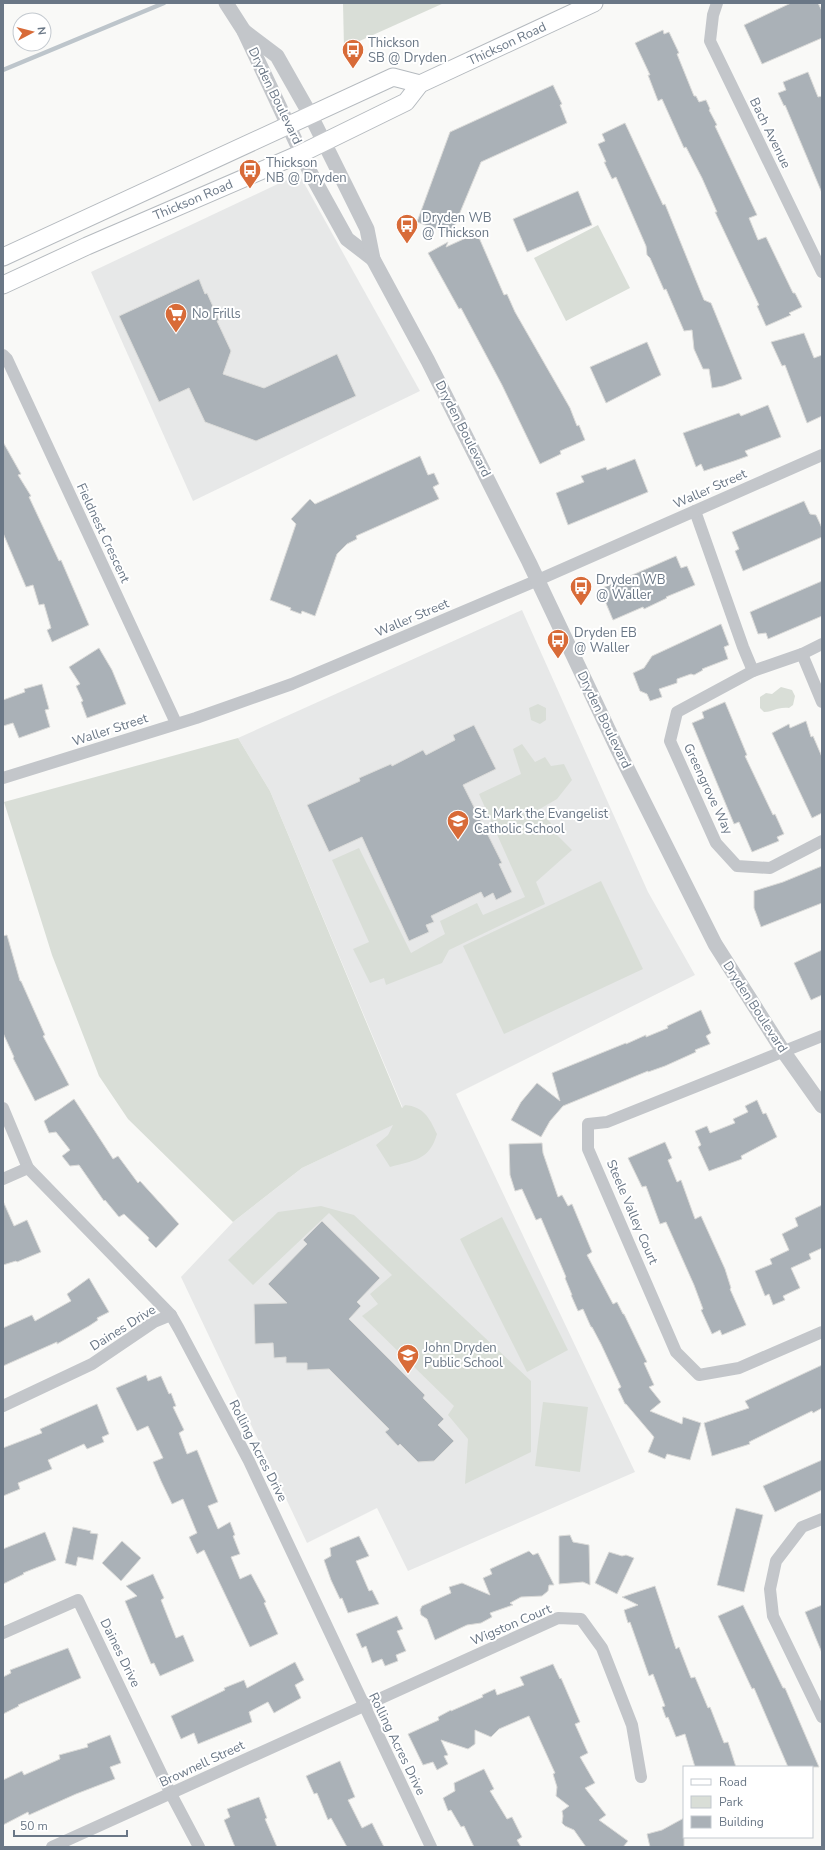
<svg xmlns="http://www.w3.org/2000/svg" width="825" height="1850" viewBox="0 0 825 1850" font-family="'Nunito Sans',sans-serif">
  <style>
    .built { fill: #e7e8e8 }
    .green { fill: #d9ded7 }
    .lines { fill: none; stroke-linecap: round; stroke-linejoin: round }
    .stream { stroke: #bdc5cb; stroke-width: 4.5 }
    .building { fill: #aab1b7; stroke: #dbdbd9 }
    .secondary-casing { stroke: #b5babf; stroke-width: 19 }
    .minor { stroke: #c3c6ca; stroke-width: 12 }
    .tertiary { stroke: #c3c6ca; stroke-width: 15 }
    .secondary { stroke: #fff; stroke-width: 17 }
    .labels { text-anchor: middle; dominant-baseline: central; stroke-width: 4; stroke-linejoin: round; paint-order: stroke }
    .poi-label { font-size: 13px; fill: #6a7786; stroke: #fff; text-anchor: start }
    .street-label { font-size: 13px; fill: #6a7786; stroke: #fff }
  </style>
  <rect width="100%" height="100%" fill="#f9f9f7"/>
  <g class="built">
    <polygon points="299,174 420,391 193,501 91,272"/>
    <polygon points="522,610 648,892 695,975 456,1094 635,1472 408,1571 377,1508 307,1543 181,1277 233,1222 302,1168 407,1118 270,791 238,738"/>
  </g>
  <g class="green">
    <polygon points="343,3 444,3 344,48"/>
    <polygon points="598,225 630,288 566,321 534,258"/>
    <path d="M781,687L792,690L795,696L793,705L789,708C775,707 775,712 764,712L760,708V697L766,693L772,694Z"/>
    <polygon points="538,704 546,708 546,720 540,724 531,720 529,708"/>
    <path d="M238,738L270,791L402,1108L405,1105C424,1107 429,1117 437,1134C429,1161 414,1160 390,1167L376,1145L388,1135L393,1125L302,1168L233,1222L128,1119L99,1076L52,955L4,802Z"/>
    <polygon points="522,744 535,762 545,757 551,766 564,764 572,780 557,799 538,810 551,823 552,830 572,850 536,882 545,904 449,950 442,963 386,985 384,978 370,983 353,949 369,942 332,860 359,848 411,953 445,934 440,921 477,903 483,915 525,897 479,794 521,774 513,749"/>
    <polygon points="601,881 643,969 504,1034 463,946"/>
    <polygon points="321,1206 354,1215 531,1381 531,1452 465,1484 468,1439 448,1415 454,1406 362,1316 378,1304 370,1294 392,1275 329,1213 253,1285 228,1260 278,1212"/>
    <polygon points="502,1217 568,1350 527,1372 460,1239"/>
    <polygon points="543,1402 588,1407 580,1472 535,1466"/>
  </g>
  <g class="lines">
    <polyline class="stream" points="3,70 164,3"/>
  </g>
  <g class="building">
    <polygon points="791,3 818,3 822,11 822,38 762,64 744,25"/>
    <polygon points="663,30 664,34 669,32 679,53 677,54 694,96 696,96 699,102 706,100 710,109 709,110 717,125 715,126 757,215 749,218 758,240 766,237 793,293 795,293 802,307 789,313 791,315 766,326 757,306 759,305 715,212 717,212 702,178 686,147 684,148 662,99 658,101 648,75 650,75 635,43"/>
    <polygon points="808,72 818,97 822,96 822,193 785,105 784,106 778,93 786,90 783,82"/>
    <polygon points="553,85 562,104 560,105 567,123 481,162 451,234 417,222 450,132"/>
    <polygon points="625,123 663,205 665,204 704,300 711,303 742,379 723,386 712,388 709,369 703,369 694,349 692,330 684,331 666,289 664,290 650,258 647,255 646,246 616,177 612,179 604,162 606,162 598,144 605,141 602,134"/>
    <polygon points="578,191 592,225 527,252 513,219"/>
    <polygon points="477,233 504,295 507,294 515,312 570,408 577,426 579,425 585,440 560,451 561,454 540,464 502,385 461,308 459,309 428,253 448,242 446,247"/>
    <polygon points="199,279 205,294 207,293 219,320 217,321 231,351 223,374 264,388 337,354 356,396 256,441 205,422 189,388 159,402 119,316"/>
    <polygon points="804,333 814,358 822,355 822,416 807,423 785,365 782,366 771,342"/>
    <polygon points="647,342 661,375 606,403 590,367"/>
    <polygon points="768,405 781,437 745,451 748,456 734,461 704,471 701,464 696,467 683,433 739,413 741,416"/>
    <polygon points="3,442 21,474 18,475 31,496 29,497 59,561 61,560 89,625 52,642 47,630 51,628 44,604 39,605 33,585 26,587 3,533"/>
    <polygon points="420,456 428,475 434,473 439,484 433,487 439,499 356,536 357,539 347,544 337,554 315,616 302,611 301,614 290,610 291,608 270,600 296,524 291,519 310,499 315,504"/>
    <polygon points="635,459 648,492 568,525 556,493 584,482 581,476 606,467 607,470"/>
    <polygon points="804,501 810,514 816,515 822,528 822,537 743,571 735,551 739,549 732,532"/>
    <polygon points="676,556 681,568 687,566 695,585 666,597 667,598 644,609 643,607 613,620 600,589"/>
    <polygon points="822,581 822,616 768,639 766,633 758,634 750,612"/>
    <polygon points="721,624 729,645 724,647 728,659 702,669 703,670 694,675 691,674 677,679 677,683 659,689 662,697 650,701 647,694 640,691 633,673 644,668 652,656"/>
    <polygon points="99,648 112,670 126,704 87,718 81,702 83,701 76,686 80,684 69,667"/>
    <polygon points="42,684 49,709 45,710 50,727 19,738 13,723 3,726 3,700 25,692 24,689"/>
    <polygon points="725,702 747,755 745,756 773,815 775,814 784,834 777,837 779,841 752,852 739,822 734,824 692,723 704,718 702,712"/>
    <polygon points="806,721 811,737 813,736 822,757 822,813 812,818 772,733 789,724 790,728"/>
    <polygon points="474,725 496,769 463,785 502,863 499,864 512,892 496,900 493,893 484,898 481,892 431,916 434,922 426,925 429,932 409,941 362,837 329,852 307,805 360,781 359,778 391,764 392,766 423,750 426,755 455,740 453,735"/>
    <polygon points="822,866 822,903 761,927 754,908 754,891 783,882"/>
    <polygon points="7,935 20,981 21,981 45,1035 43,1036 69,1085 35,1101 13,1058 14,1057 3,1033 3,936"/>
    <polygon points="822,950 822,995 811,1000 794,963"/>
    <polygon points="701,1010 711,1033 706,1036 710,1044 695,1050 696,1052 665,1066 648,1072 648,1071 563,1106 550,1121 541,1137 511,1120 521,1102 537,1083 560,1101 552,1073 626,1043 626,1044 646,1035 646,1037 668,1028 667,1026"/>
    <polygon points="74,1099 113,1159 118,1156 138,1183 140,1181 179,1224 156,1248 148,1240 149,1238 124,1214 119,1217 105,1200 104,1201 79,1165 70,1166 62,1156 70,1150 56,1132 49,1133 44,1121"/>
    <polygon points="757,1100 763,1114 766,1113 777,1137 741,1156 742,1159 709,1171 698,1147 701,1145 695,1131 707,1126 710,1133 735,1123 733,1119 748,1112 745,1106"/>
    <polygon points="665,1142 672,1158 668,1160 677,1182 681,1180 695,1219 701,1216 725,1269 731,1288 730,1289 746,1325 722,1335 720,1330 712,1334 701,1310 703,1309 694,1285 666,1222 660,1224 646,1186 642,1187 628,1158"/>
    <polygon points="542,1143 543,1153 558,1197 562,1195 568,1206 572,1204 592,1252 587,1255 613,1304 617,1302 623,1314 624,1314 647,1362 644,1363 654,1385 649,1387 661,1402 650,1411 682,1424 683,1417 701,1423 690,1460 667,1454 665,1459 648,1452 654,1437 626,1404 625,1404 618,1389 621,1387 601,1344 592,1327 591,1327 583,1309 578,1311 571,1295 572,1295 565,1278 566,1277 541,1218 536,1220 522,1189 515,1191 510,1175 509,1144"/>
    <polygon points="3,1201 14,1226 27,1220 41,1252 17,1262 16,1261 3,1265"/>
    <polygon points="822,1205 822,1248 809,1254 811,1259 791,1268 800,1288 783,1296 785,1300 773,1305 769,1294 765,1296 755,1271 772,1264 770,1259 789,1250 782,1234 798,1226 795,1218"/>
    <polygon points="322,1221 380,1278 357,1302 361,1306 349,1319 425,1395 423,1398 444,1419 438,1425 454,1441 434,1461 418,1462 400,1444 398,1446 385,1432 389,1429 329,1369 307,1370 307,1363 286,1363 286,1357 274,1358 273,1343 255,1344 254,1304 287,1303 268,1284 307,1244 303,1240"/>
    <polygon points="89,1278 109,1312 97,1318 98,1320 89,1326 57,1344 57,1342 3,1366 3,1328 32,1315 35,1321 71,1301 67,1294"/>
    <polygon points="822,1365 822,1408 813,1413 812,1411 749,1442 750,1444 712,1456 704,1423 749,1408 745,1401"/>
    <polygon points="146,1375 148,1381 161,1376 169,1394 171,1393 176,1406 173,1407 184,1430 179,1433 187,1454 197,1450 218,1502 208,1506 218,1529 230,1522 235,1535 233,1536 240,1554 231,1557 240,1579 251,1574 266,1602 264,1603 278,1634 250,1647 204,1550 197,1554 189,1537 197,1533 183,1499 172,1504 161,1481 153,1462 163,1458 148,1426 137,1431 116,1388"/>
    <polygon points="97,1404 109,1434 102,1437 104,1442 87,1449 84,1444 48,1460 52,1469 18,1483 20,1489 3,1496 3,1448 42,1433 40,1429"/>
    <polygon points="822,1460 822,1490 775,1512 763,1486"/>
    <polygon points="736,1508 763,1515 744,1592 717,1585"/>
    <polygon points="73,1527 91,1531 90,1533 98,1534 93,1560 78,1557 76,1566 65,1563"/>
    <polygon points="45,1532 56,1560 23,1573 24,1574 3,1584 3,1549"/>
    <polygon points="570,1535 573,1542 589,1545 590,1585 583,1582 559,1584 559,1536"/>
    <polygon points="359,1536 369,1556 356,1561 369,1591 372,1590 379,1604 348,1613 342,1598 340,1599 331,1580 324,1560 331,1556 330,1548"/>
    <polygon points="122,1541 141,1558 121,1581 102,1563"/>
    <polygon points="529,1551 533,1555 538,1553 554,1585 549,1585 548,1591 542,1596 521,1597 510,1603 513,1605 490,1613 492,1617 481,1623 467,1625 435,1640 427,1619 421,1615 420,1610 422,1606 451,1593 449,1587 462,1583 490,1595 483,1578 492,1574 490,1569"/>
    <polygon points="609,1552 622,1556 626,1555 634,1558 617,1594 595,1583"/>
    <polygon points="153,1574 164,1598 161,1600 176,1638 183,1635 194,1661 160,1676 154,1663 151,1664 125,1601 137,1596 126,1586"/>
    <polygon points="655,1586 676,1649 679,1647 691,1678 695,1677 708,1708 710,1707 724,1743 728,1742 736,1767 695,1767 685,1734 676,1737 668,1717 666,1718 662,1707 665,1706 653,1674 649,1676 630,1622 628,1623 624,1610 638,1605 622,1597"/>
    <polygon points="743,1605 783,1688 785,1688 819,1767 788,1767 754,1688 752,1689 718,1616"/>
    <polygon points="822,1605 822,1653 805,1612"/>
    <polygon points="397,1616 403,1629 397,1631 406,1651 396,1655 398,1661 385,1666 382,1659 372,1663 366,1646 362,1648 356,1634"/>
    <polygon points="68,1648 81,1678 18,1705 19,1706 3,1714 3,1677 11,1673 10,1670"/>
    <polygon points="295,1662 304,1680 295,1685 301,1698 274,1713 268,1702 249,1712 252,1722 198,1744 194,1733 181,1739 171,1716 225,1690 224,1688 244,1680 247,1688"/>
    <polygon points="553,1664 560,1679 561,1678 580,1722 575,1724 588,1753 580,1757 595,1783 585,1788 606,1815 599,1820 628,1841 623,1847 586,1847 574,1830 565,1826 562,1823 563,1816 562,1811 569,1806 556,1796 557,1787 553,1774 555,1773 529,1716 499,1729 491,1737 475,1730 475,1744 468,1749 441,1740 448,1755 444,1756 448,1764 437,1770 433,1762 423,1765 408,1734 439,1720 438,1717 451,1710 451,1711 483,1697 482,1695 495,1689 497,1695 524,1685 520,1677"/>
    <polygon points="110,1735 121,1763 110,1767 115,1779 76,1794 29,1815 28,1812 3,1825 3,1780 22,1771 24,1775 60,1759 59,1755 88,1747 87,1744"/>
    <polygon points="340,1761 355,1797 348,1800 362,1828 372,1823 384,1847 347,1847 331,1818 328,1820 317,1793 314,1794 306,1776"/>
    <polygon points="484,1769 494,1789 490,1791 507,1819 512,1817 522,1837 517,1840 521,1847 474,1847 464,1826 461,1827 451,1810 448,1811 443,1798 455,1791 454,1783"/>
    <polygon points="259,1797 267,1818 265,1819 277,1847 235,1847 224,1820 230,1817 227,1809"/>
    <polygon points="684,1818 684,1847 650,1847 647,1834 662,1830"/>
  </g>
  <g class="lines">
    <g class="secondary-casing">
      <g id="secondary">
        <polyline points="3,257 393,77 420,84"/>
        <polyline points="3,285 87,246 302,153 406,102 420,84 594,3"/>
      </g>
    </g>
    <g class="minor">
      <polyline points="717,3 713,15 710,41 822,272"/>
      <polyline points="3,355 7,359 176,723"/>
      <polyline points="695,511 743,647 753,671"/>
      <polyline points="822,644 802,654 753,671 677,712 670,741 716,843 737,866 770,868 822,841"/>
      <polyline points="802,654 822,702"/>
      <polyline points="3,778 196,718 292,684 538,580 822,455"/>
      <polyline points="822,1036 607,1122 588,1124 588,1149 676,1352 699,1375 739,1368 822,1332"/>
      <polyline points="3,1108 28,1168 171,1315 179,1329 249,1461 431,1847"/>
      <polyline points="3,1179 28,1168"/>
      <polyline points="3,1406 92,1364 154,1322 171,1315"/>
      <polyline points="822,1519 802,1527 776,1561 770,1589 773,1616 822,1717"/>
      <polyline points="3,1633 78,1600 171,1794 199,1847"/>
      <polyline points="52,1847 558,1618 581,1619 602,1648 632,1725 641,1777"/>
    </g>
    <g class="tertiary">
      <polyline points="226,3 244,31 311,174 347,239 373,259"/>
      <polyline points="244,31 277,56 311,116 367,229 373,259 428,361 529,562 617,748 715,944 783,1051 822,1106"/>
    </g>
    <use href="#secondary" class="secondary"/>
  </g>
  <defs>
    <g id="bus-pin" transform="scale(1.15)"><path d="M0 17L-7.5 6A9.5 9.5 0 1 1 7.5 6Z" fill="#d86b38" stroke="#fff"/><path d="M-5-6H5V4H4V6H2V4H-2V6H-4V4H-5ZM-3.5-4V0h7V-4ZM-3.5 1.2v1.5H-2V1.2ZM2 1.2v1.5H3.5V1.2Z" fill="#fff"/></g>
    <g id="supermarket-pin" transform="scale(1.15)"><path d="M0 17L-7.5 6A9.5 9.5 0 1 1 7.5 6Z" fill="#d86b38" stroke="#fff"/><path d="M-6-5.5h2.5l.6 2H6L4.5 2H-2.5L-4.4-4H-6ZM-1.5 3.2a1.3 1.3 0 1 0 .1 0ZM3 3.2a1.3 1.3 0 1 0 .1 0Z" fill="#fff"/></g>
    <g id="school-pin" transform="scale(1.15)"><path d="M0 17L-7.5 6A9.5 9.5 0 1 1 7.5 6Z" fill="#d86b38" stroke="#fff"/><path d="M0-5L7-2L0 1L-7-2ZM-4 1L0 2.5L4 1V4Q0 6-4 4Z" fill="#fff"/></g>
  </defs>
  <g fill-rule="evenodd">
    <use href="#bus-pin" x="353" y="50"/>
    <use href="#bus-pin" x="250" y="170"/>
    <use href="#bus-pin" x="407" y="225"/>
    <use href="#supermarket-pin" x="176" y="314"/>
    <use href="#bus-pin" x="581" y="587"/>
    <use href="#bus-pin" x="558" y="640"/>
    <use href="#school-pin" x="458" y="821"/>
    <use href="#school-pin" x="408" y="1355"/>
  </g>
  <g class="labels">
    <g class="poi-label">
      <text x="368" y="43">Thickson<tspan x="368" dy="15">SB @ Dryden</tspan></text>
      <text x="266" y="163">Thickson<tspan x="266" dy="15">NB @ Dryden</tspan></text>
      <text x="422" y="218">Dryden WB<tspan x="422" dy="15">@ Thickson</tspan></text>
      <text x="192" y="314">No Frills</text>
      <text x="596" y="580">Dryden WB<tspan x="596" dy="15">@ Waller</tspan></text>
      <text x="574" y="633">Dryden EB<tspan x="574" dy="15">@ Waller</tspan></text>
      <text x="474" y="814">St. Mark the Evangelist<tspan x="474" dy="15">Catholic School</tspan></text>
      <text x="424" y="1348">John Dryden<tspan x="424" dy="15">Public School</tspan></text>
    </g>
    <g class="street-label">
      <text transform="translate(507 44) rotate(-25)">Thickson Road</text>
      <text transform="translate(275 96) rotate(64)">Dryden Boulevard</text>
      <text transform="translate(770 133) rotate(64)">Bach Avenue</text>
      <text transform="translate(193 200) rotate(-23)">Thickson Road</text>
      <text transform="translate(463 429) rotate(63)">Dryden Boulevard</text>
      <text transform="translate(710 489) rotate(-24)">Waller Street</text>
      <text transform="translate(103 533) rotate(65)">Fieldnest Crescent</text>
      <text transform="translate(412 618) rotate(-23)">Waller Street</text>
      <text transform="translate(604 720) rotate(64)">Dryden Boulevard</text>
      <text transform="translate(110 730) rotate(-18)">Waller Street</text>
      <text transform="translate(708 789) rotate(65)">Greengrove Way</text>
      <text transform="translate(755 1007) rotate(57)">Dryden Boulevard</text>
      <text transform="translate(632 1212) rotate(67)">Steele Valley Court</text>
      <text transform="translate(123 1328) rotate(-32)">Daines Drive</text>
      <text transform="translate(258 1451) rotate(63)">Rolling Acres Drive</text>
      <text transform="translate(511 1625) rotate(-23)">Wigston Court</text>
      <text transform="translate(120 1653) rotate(64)">Daines Drive</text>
      <text transform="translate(397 1744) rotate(64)">Rolling Acres Drive</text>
      <text transform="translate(202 1764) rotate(-25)">Brownell Street</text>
    </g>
  </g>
  <rect width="825" height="1850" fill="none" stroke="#6a7786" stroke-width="8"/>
  <rect x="683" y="1766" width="130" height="72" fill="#ffffff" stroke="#c3c9cf"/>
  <rect x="691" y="1779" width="20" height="6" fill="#ffffff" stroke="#c3c9cf"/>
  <text x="719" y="1786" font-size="12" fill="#6a7786">Road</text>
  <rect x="691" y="1796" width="20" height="12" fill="#d9ded7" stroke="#c3c9cf"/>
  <text x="719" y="1806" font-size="12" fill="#6a7786">Park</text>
  <rect x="691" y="1816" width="20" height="12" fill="#aab1b7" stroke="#c3c9cf"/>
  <text x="719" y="1826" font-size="12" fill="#6a7786">Building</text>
  <g transform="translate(32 32) rotate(83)"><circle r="19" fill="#ffffff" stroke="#c3c9cf"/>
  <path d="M0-3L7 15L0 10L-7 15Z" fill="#d86b38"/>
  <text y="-6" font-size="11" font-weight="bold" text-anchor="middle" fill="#6a7786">N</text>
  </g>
  <path d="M14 1830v6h113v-6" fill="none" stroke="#6a7786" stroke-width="2"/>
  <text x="20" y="1830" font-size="12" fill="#6a7786" stroke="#ffffff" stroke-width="3" paint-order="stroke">50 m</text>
</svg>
